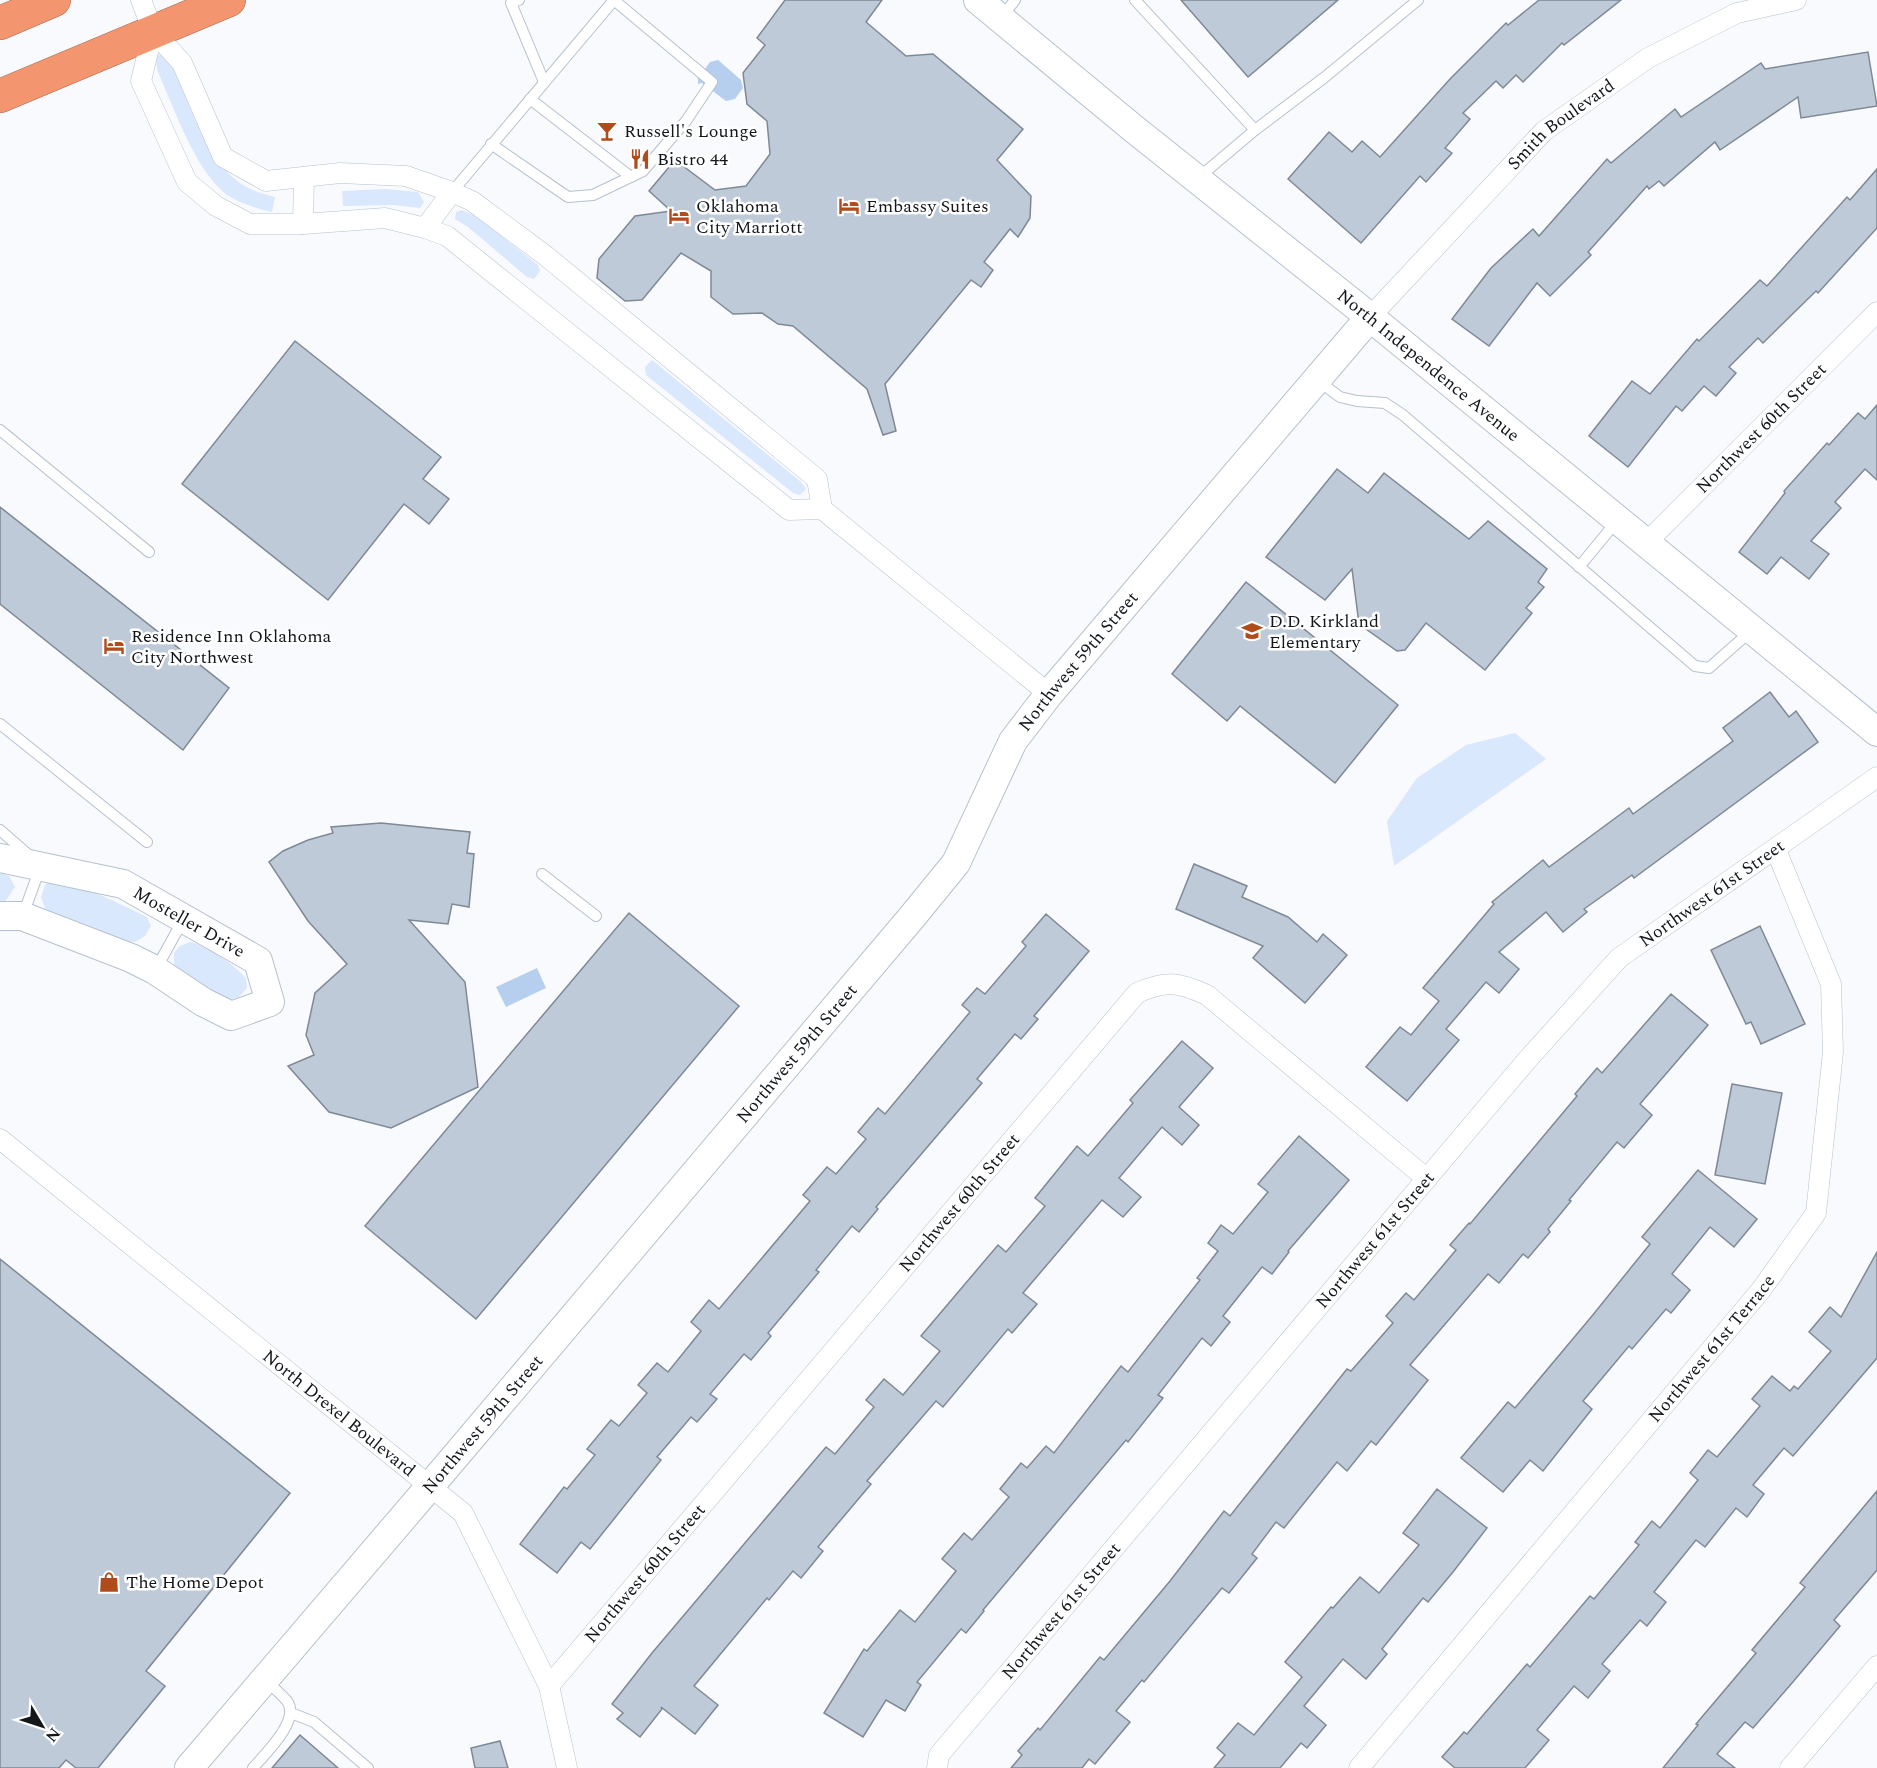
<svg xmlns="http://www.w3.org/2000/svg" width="1877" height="1768" viewBox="0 0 1877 1768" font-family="Spectral,serif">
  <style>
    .green { fill: #d9e8fc }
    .water { fill: #b7cfef }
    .building { fill: #bfcad8; stroke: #7f8996; stroke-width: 1.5 }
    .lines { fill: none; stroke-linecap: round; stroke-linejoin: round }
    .lane-casing { stroke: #b6c1cf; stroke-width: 12 }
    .street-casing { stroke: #b6c1cf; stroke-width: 21 }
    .secondary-casing { stroke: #b6c1cf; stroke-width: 30 }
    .highway-casing { stroke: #a56a52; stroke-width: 34 }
    .lane { stroke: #fff; stroke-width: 10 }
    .street { stroke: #fff; stroke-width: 20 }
    .secondary { stroke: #fff; stroke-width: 28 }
    .highway { stroke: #f39670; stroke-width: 33 }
    .labels { text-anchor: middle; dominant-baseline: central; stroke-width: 5; stroke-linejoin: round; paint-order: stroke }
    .street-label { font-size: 18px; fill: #13171b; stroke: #fff }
    .poi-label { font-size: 18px; fill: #13171b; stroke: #fff; text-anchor: start }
  </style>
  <rect width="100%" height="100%" fill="#f8fafd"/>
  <g class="green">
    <path d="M166,53L170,56C187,98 207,171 253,190C260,193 268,195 275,197L272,212C259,209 245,205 232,198C197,178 174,107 157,70L156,55Z"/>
    <polygon points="386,189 418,192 424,202 420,208 393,205 343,206 342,191"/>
    <polygon points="462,210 476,216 538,265 540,271 534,279 527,277 468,227 455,219 456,212"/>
    <polygon points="652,360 801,482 806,489 800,495 793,493 646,375 645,367"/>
    <polygon points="1515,733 1546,759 1394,866 1387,821 1417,778 1466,745"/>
    <polygon points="0,873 9,876 15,887 5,902 0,903"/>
    <polygon points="55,879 66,879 137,912 147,917 151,926 145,936 135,942 122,941 85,924 46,911 41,897 45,885"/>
    <path d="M190,942C210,947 231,963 246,978L247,988L239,997L229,1001L181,974L174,966V953L180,946Z"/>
  </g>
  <g class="water">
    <polygon points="718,60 741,80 743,88 735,99 726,101 702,83 698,84 698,74 702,73 710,62"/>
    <polygon points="537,968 546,988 506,1007 496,987"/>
  </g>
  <g class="building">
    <polygon points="785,0 882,0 866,22 906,56 933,54 1023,129 997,160 1031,196 1030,218 1018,237 1010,229 984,262 993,270 981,287 971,280 885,384 896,431 883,435 867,389 793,326 778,324 762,313 733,314 711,297 711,271 681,253 642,300 625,301 597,278 599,259 635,216 671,211 649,191 675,160 715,190 746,186 770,154 767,121 747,104 743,73 765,45 757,38"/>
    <polygon points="1181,0 1338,0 1248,77"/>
    <polygon points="1539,0 1621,0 1564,45 1562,43 1523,82 1516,75 1503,88 1496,81 1463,113 1470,119 1445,148 1452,153 1426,182 1420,176 1361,243 1288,179 1329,132 1352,152 1362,141 1380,157 1450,79 1506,23 1508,25"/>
    <polygon points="1868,52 1877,106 1801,118 1798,97 1720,150 1715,142 1664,186 1659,181 1649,189 1647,186 1588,252 1591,255 1550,296 1537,283 1489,346 1452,319 1491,268 1533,229 1539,236 1607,159 1611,163 1675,109 1681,117 1761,63 1765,69"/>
    <polygon points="1877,169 1877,228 1818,293 1816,291 1763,343 1758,338 1729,367 1736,373 1716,396 1704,386 1682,411 1676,406 1628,467 1589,436 1632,381 1650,394 1697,339 1699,341 1760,280 1767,286 1847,197 1850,200"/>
    <polygon points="295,341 441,457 423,479 449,499 429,524 404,504 328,600 182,484"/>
    <polygon points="1877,405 1877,480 1865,469 1835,502 1841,508 1811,541 1829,554 1809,579 1781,557 1767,574 1739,552 1785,493 1784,491 1827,443 1829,445 1858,413 1865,419"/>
    <polygon points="1337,469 1368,493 1384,473 1469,539 1488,521 1547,569 1538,582 1544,587 1526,608 1532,613 1485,670 1426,623 1405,650 1397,651 1359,624 1352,569 1325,600 1266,557"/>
    <polygon points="0,507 229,688 183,750 0,604"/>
    <polygon points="1246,582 1398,705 1335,783 1240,706 1227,721 1172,674"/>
    <polygon points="1770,692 1789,717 1796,711 1818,742 1634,878 1632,875 1584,909 1587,912 1563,932 1546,912 1499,952 1519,969 1499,993 1486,982 1446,1029 1459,1040 1407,1101 1366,1067 1400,1027 1411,1035 1439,1001 1423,988 1494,904 1492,902 1543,860 1549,867 1629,808 1633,814 1733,741 1723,728"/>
    <polygon points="381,823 470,832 467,853 474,854 469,907 452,904 448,924 409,920 465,982 478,1087 391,1128 329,1112 288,1066 314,1055 306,1035 315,993 347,964 308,921 269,862 283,851 308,840 333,833 331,827"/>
    <polygon points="1194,864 1247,886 1242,897 1288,917 1317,942 1323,934 1347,955 1305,1003 1253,958 1263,946 1176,909"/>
    <polygon points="629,913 739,1006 476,1319 365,1226"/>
    <polygon points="1046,914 1089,951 1034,1016 1038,1019 1021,1039 1015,1034 977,1079 982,1083 876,1207 878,1209 859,1232 852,1226 816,1270 819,1272 768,1333 771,1336 751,1360 744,1354 710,1394 717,1399 697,1422 691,1417 657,1457 661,1460 590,1549 581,1542 557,1573 520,1544 564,1487 567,1489 595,1455 587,1449 611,1420 619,1426 647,1393 638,1385 657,1363 668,1372 701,1331 691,1322 709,1300 719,1309 810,1201 803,1195 827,1167 836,1174 866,1139 858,1132 878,1108 885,1114 970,1012 962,1005 977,988 985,994 1026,946 1022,942"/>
    <polygon points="1760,926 1805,1024 1761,1044 1751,1022 1746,1024 1711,950"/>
    <polygon points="1671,994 1708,1025 1640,1104 1652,1115 1624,1148 1617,1142 1569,1200 1571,1201 1548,1229 1550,1232 1528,1258 1523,1254 1499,1283 1488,1274 1410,1365 1428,1380 1376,1445 1371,1441 1347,1471 1337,1462 1284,1528 1276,1522 1252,1554 1257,1558 1229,1593 1222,1588 1144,1682 1142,1680 1116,1711 1130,1722 1095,1764 1089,1759 1082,1768 1011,1768 1022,1755 1018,1751 1038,1728 1040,1730 1100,1657 1104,1660 1170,1581 1224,1511 1230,1516 1347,1369 1351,1371 1393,1323 1386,1316 1406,1293 1414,1300 1456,1250 1450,1245 1469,1223 1470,1224 1577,1096 1575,1094 1597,1068 1602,1073"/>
    <polygon points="1182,1041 1213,1068 1179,1107 1199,1125 1182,1145 1162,1127 1119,1178 1141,1197 1123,1217 1102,1200 1023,1293 1037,1304 1012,1333 1008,1329 943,1407 936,1401 867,1481 871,1484 818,1547 823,1551 801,1578 793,1571 769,1600 767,1598 694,1686 718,1705 695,1734 661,1707 662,1709 640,1737 617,1719 623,1713 612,1704 652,1653 826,1447 835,1454 874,1407 866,1400 884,1379 903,1395 940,1351 921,1336 998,1245 1006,1252 1045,1206 1035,1198 1077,1146 1088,1156 1133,1103 1130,1100"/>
    <polygon points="1732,1084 1782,1093 1765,1184 1715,1175"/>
    <polygon points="1299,1136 1349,1180 1288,1251 1289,1252 1272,1274 1262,1267 1223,1316 1230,1322 1211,1346 1202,1338 1158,1395 1163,1398 1128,1442 1126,1440 983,1610 984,1611 966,1633 961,1629 917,1682 921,1685 905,1711 886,1700 863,1737 824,1713 864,1649 867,1651 900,1610 915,1622 956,1571 942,1559 964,1533 972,1540 1009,1497 1000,1489 1021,1463 1027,1468 1046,1446 1054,1453 1121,1366 1128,1372 1200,1280 1197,1278 1218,1251 1208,1243 1221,1225 1233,1234 1268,1192 1258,1184"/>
    <polygon points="1698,1170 1757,1219 1734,1247 1710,1227 1672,1274 1690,1290 1671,1313 1666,1309 1632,1349 1629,1346 1583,1401 1592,1409 1543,1471 1530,1460 1503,1492 1461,1458 1508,1402 1515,1408 1592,1316 1650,1244 1642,1237"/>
    <polygon points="1877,1252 1877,1358 1793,1456 1784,1448 1753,1485 1764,1494 1747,1517 1736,1508 1705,1547 1696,1540 1654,1592 1666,1602 1647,1626 1640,1620 1602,1664 1610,1671 1588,1698 1574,1686 1537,1730 1549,1740 1525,1768 1455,1768 1442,1757 1464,1732 1467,1734 1527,1664 1530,1667 1590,1596 1594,1599 1639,1545 1635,1542 1652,1521 1660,1528 1698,1480 1690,1473 1708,1450 1717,1457 1760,1406 1752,1399 1772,1376 1790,1391 1794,1386 1798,1389 1831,1351 1809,1332 1830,1307 1841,1317"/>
    <polygon points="0,1259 290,1493 146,1671 165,1686 98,1768 76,1768 66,1760 59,1768 0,1768"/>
    <polygon points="1437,1489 1487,1528 1453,1572 1428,1602 1423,1598 1382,1649 1387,1654 1366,1679 1343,1659 1304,1706 1326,1725 1307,1748 1301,1743 1280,1768 1214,1768 1225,1755 1217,1748 1238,1723 1254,1735 1302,1677 1285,1662 1331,1607 1333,1608 1360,1577 1379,1593 1419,1545 1403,1533"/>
    <polygon points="1877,1491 1877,1570 1834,1620 1840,1626 1792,1683 1753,1728 1745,1722 1717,1754 1735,1768 1663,1768 1698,1725 1696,1724 1756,1653 1752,1650 1805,1587 1800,1583"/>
    <polygon points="300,1735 338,1768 272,1768"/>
    <polygon points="500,1741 508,1768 475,1768 471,1748"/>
  </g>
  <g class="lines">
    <g class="lane-casing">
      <g id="lane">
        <polyline points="519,0 511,3 544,82"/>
        <polyline points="1135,0 1255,130 1197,179"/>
        <polyline points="1001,18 1015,0"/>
        <polyline points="530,99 631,177"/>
        <polyline points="1255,130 1325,77 1418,0"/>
        <polyline points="491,144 568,197 593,195 643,171 686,121 712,82 615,1"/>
        <polyline points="452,192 614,0"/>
        <polyline points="1317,380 1340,397 1357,401 1385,403 1403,415 1695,666 1709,668 1751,631"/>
        <polyline points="0,430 149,552"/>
        <polyline points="1579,567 1617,521"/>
        <polyline points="0,724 147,842"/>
        <polyline points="0,830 31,857"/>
        <polyline points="542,874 596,916"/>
        <polyline points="23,915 40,868"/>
        <polyline points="156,969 183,920"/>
        <polyline points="291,1713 314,1722 368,1768"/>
        <path d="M253,1768C265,1754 301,1720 287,1701C281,1694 273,1687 266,1681"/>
      </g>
    </g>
    <g class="street-casing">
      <g id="street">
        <polyline points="141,0 153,31 182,63 223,157 266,181 340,173 406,176 452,192 472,201 546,256 817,479 822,509"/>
        <polyline points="153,31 141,81 187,182 216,206 250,224 303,224 385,218 425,228 447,236 789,510 822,509 1049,694"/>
        <polyline points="303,224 304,177"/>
        <polyline points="425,228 452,192"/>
        <path id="s1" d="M1370,317L1544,131L1648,58L1737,13L1796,0"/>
        <path id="s2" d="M1645,544L1877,312"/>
        <path id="s3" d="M0,1139L463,1513L549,1686L567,1768"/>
        <path id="s4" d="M549,1686L1137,993C1166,980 1179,982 1207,995L1427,1179"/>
        <path id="s5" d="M937,1768L939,1755L1528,1059L1619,958L1877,777"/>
        <path id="s6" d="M1359,1768L1761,1290L1816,1213L1833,1052L1831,984L1776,850"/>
        <polyline points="1790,1768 1877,1666"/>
      </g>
    </g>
    <g class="secondary-casing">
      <g id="secondary">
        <path id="s7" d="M978,0L1134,129L1370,317L1877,732"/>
        <path id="s8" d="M0,858L123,884L258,961L270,1002L231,1016L203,1002L155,970L131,958L22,916H0"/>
        <path id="s9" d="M189,1768L431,1485L912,917L956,863L1013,741L1049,694L1370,317"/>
      </g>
    </g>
    <g class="highway-casing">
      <g id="highway">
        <polyline points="0,23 54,0"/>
        <polyline points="0,96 229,0"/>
      </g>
    </g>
    <use href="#lane" class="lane"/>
    <use href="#street" class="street"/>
    <use href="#secondary" class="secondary"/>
    <use href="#highway" class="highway"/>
  </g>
  <defs>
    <g id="bar-bare" transform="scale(1.62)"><path d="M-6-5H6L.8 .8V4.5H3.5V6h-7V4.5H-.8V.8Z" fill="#b04b1c" stroke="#fff" stroke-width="2.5" paint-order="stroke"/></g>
    <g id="restaurant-bare" transform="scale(1.62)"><path d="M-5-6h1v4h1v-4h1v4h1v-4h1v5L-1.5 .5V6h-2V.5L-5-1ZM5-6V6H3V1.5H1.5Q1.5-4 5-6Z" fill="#b04b1c" stroke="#fff" stroke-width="2.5" paint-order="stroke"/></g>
    <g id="hotel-bare" transform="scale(1.62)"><path d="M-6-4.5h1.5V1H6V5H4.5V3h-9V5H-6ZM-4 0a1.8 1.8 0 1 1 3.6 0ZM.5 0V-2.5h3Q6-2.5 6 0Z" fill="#b04b1c" stroke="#fff" stroke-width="2.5" paint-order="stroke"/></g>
    <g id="school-bare" transform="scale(1.62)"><path d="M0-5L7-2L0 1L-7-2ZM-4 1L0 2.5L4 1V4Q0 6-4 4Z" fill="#b04b1c" stroke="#fff" stroke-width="2.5" paint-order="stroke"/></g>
    <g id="shop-bare" transform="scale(1.62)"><path d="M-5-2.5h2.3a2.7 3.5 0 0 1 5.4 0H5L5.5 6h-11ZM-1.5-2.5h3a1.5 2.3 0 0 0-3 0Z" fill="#b04b1c" stroke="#fff" stroke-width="2.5" paint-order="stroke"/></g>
  </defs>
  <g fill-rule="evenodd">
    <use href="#bar-bare" x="607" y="131"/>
    <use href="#restaurant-bare" x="640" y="159"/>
    <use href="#hotel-bare" x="849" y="206"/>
    <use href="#hotel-bare" x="679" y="216"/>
    <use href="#school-bare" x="1252" y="631"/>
    <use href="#hotel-bare" x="114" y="646"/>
    <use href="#shop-bare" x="109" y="1582"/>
  </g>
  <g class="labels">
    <g class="street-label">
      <text stroke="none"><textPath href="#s1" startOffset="272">Smith Boulevard</textPath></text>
      <text stroke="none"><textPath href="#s7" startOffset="580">North Independence Avenue</textPath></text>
      <text stroke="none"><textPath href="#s2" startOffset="164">Northwest 60th Street</textPath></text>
      <text stroke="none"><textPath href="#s9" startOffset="1424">Northwest 59th Street</textPath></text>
      <text stroke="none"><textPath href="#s5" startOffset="1174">Northwest 61st Street</textPath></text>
      <text stroke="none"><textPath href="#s8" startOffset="202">Mosteller Drive</textPath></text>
      <text stroke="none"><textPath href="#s9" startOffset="938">Northwest 59th Street</textPath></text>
      <text stroke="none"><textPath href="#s4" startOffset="634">Northwest 60th Street</textPath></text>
      <text stroke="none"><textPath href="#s5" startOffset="688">Northwest 61st Street</textPath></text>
      <text stroke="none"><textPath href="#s6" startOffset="548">Northwest 61st Terrace</textPath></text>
      <text stroke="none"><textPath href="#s3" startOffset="436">North Drexel Boulevard</textPath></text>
      <text stroke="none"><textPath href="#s9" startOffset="452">Northwest 59th Street</textPath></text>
      <text stroke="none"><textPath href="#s4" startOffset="148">Northwest 60th Street</textPath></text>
      <text stroke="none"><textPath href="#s5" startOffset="202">Northwest 61st Street</textPath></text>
    </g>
    <g class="poi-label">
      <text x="624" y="131">Russell's Lounge</text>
      <text x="657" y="159">Bistro 44</text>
      <text x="696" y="206">Oklahoma<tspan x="696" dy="21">City Marriott</tspan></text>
      <text x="866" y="206">Embassy Suites</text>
      <text x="1269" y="621">D.D. Kirkland<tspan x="1269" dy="21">Elementary</tspan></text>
      <text x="131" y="636">Residence Inn Oklahoma<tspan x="131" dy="21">City Northwest</tspan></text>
      <text x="126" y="1582">The Home Depot</text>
    </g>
  </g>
  <g transform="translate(42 1726) rotate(129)" stroke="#ffffff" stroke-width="4.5" paint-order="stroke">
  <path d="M0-4.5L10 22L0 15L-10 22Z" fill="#13171b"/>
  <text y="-9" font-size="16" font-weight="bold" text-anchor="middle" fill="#13171b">N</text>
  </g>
</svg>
